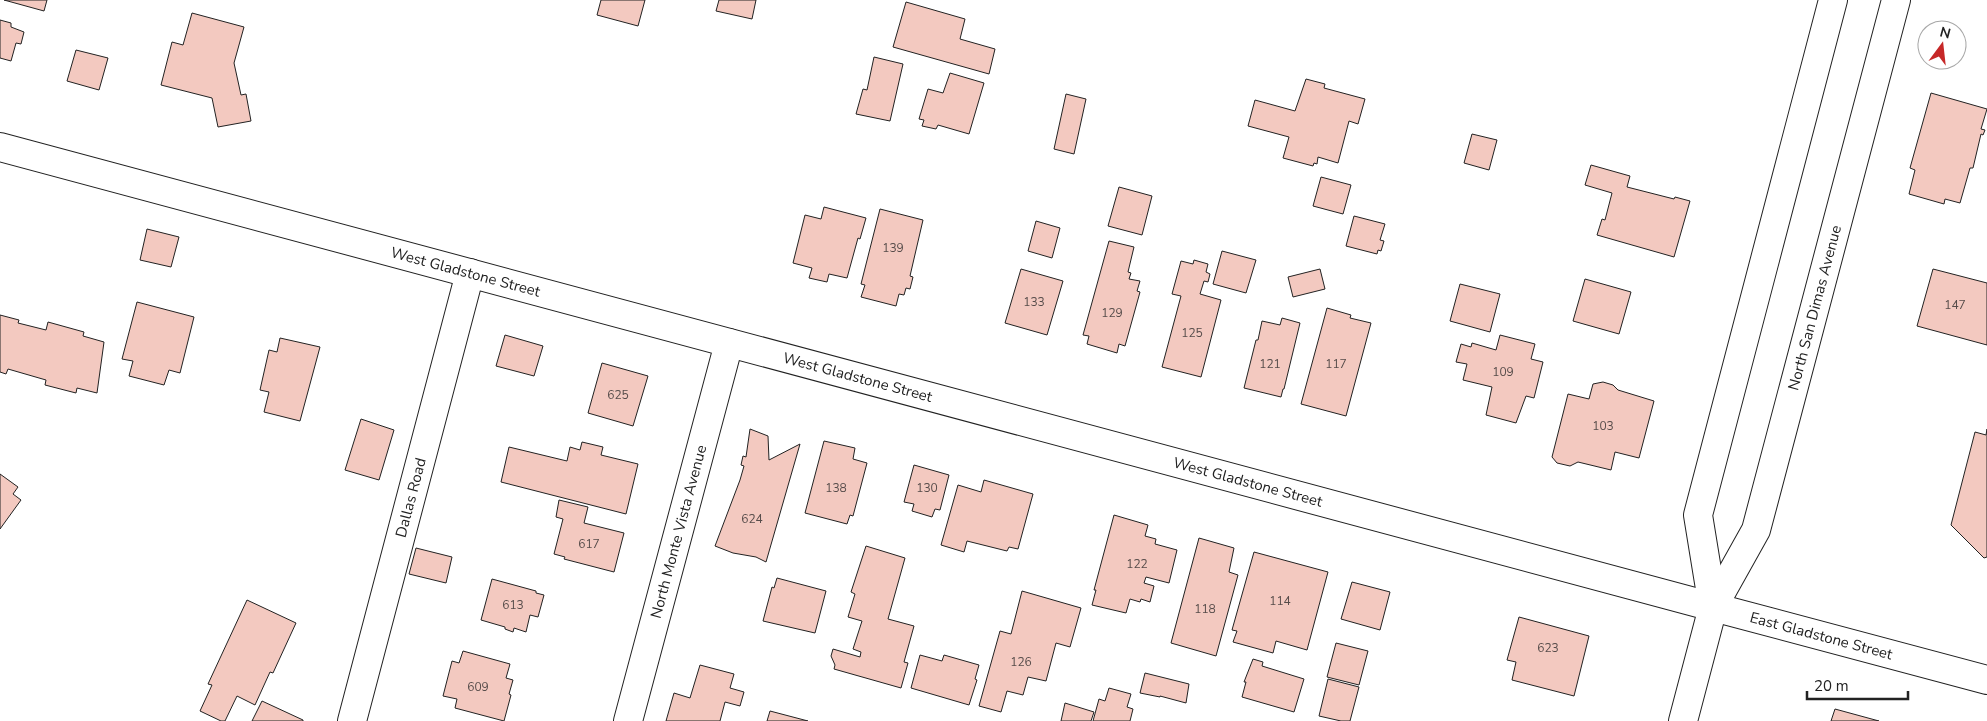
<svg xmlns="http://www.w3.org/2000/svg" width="1987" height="721" viewBox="0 0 1987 721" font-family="'Nunito Sans',sans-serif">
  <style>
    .building { fill: #f3c9c0; stroke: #222 }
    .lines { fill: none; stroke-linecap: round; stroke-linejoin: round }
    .minor-casing { stroke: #222; stroke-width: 30 }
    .tertiary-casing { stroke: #222; stroke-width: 30 }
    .secondary-casing { stroke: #222; stroke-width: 30 }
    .minor { stroke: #fff; stroke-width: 28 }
    .tertiary { stroke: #fff; stroke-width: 28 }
    .secondary { stroke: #fff; stroke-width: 28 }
    .labels { text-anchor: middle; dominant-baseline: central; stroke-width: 4; stroke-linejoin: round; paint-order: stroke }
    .number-label { font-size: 12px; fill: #564c4a }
    .street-label { font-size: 15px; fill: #222; stroke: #fff }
  </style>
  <rect width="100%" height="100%" fill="#fff"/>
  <g class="building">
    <polygon points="4,0 47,0 44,11"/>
    <polygon points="601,0 645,0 638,26 597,15"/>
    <polygon points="719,0 756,0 752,19 716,11"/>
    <polygon points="906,2 965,19 960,39 995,49 989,74 893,47"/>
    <polygon points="192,13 244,27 234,63 241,95 246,94 251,121 218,127 212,98 161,85 172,42 183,45"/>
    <polygon points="0,20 11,23 11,27 24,32 21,44 16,43 11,61 0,58"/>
    <polygon points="76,50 108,58 99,90 67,81"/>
    <polygon points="874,57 903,64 890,121 856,114 863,89 867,90"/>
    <polygon points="950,73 984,83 969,134 938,125 936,129 922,126 924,120 919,119 928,89 943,93"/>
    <polygon points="1306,79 1325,84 1324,88 1365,99 1358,124 1349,121 1338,163 1318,157 1317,164 1314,163 1313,166 1283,158 1289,137 1248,126 1255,100 1295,111"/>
    <polygon points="1931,93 1987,109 1981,129 1985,130 1983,135 1981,134 1973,168 1970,168 1960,203 1945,199 1944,204 1909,194 1915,170 1910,168"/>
    <polygon points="1066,94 1086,99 1074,154 1054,149"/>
    <polygon points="1472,134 1497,140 1489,170 1464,163"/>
    <polygon points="1591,165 1630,176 1627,187 1674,199 1675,197 1690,201 1674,257 1597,235 1602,219 1605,220 1612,193 1585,185"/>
    <polygon points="1321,177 1351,185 1343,214 1313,206"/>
    <polygon points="1119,187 1152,196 1142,235 1108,226"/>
    <polygon points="824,207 866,218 860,239 858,238 847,278 829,274 827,282 809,278 812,268 793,263 805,215 821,219"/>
    <polygon points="880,209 923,220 910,276 913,277 910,289 906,288 904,295 899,294 896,306 861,297 865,285 861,284"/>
    <polygon points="1354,216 1385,224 1380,240 1384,241 1381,251 1378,250 1377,254 1346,246"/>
    <polygon points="1036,221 1060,228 1052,258 1028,251"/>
    <polygon points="147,229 179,237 171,267 140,260"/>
    <polygon points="1109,241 1134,247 1128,272 1131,273 1129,279 1140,281 1137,291 1140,292 1125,346 1119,344 1117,353 1087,344 1089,336 1083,335"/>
    <polygon points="1222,251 1256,260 1246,293 1213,284"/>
    <polygon points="1194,260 1208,264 1206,272 1210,274 1208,282 1204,281 1200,294 1221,300 1201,377 1162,367 1181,296 1172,294 1181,261 1193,264"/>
    <polygon points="1021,269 1063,281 1047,335 1005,323"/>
    <polygon points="1320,269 1325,289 1293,297 1288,277"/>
    <polygon points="1933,269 1987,283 1987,345 1917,326"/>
    <polygon points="1585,279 1631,292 1619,334 1573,321"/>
    <polygon points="1460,284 1500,294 1490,332 1450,321"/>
    <polygon points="137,302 194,317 180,373 169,370 164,385 129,376 133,361 122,359"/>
    <polygon points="1327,308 1351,315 1350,318 1371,323 1346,416 1301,404"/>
    <polygon points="0,315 19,320 18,323 46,330 48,322 84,332 83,336 104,342 97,393 77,388 76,393 45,385 46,380 8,369 6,374 0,372"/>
    <polygon points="1282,318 1300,323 1284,389 1283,389 1281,397 1244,388 1256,340 1258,340 1262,321 1280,325"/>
    <polygon points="505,335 543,346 534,376 496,366"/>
    <polygon points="1500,335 1535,344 1531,359 1543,362 1534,398 1526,396 1516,423 1486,415 1492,387 1463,380 1467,364 1456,362 1461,344 1471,347 1472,343 1496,350"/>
    <polygon points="280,338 320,347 300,421 264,412 269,392 260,390 269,350 277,352"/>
    <polygon points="602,363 648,376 633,426 588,413"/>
    <polygon points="1603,382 1613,385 1618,390 1654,401 1639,458 1615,452 1611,470 1578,462 1570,466 1557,463 1552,457 1568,394 1589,399 1593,384"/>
    <polygon points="361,419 394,430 379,480 345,470"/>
    <polygon points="750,429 768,436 769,460 800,444 766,562 756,557 733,553 715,546 740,480 744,466 741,465 743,456 746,457"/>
    <polygon points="1987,429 1987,557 1984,558 1951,525 1975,432 1986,435"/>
    <polygon points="824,441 855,448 853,459 867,463 853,516 850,515 847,524 805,513"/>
    <polygon points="582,442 603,447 601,455 638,464 626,514 501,482 509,447 567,461 570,447 580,450"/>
    <polygon points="914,465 949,475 940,510 935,509 932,517 912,511 914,504 904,502"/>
    <polygon points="0,474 18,487 13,494 21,500 0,529"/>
    <polygon points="984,480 1033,494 1018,549 1009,547 1007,551 967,541 964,552 941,545 958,485 981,492"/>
    <polygon points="559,500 588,507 584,523 624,533 614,572 564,559 565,557 554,554 563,519 556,517"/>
    <polygon points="1114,515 1148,525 1145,536 1156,539 1155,544 1177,550 1169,583 1146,577 1144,583 1154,586 1150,602 1141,599 1140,602 1130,599 1126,613 1092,605 1096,590 1094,590"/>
    <polygon points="1199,538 1234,548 1229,572 1238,575 1216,656 1171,643"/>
    <polygon points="866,546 905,558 888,619 914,626 904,662 908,663 901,688 834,669 835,665 831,656 833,649 860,657 861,652 853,649 862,621 848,617 855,594 851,592"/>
    <polygon points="416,548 452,557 446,583 409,574"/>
    <polygon points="1254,552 1328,572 1307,650 1276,641 1273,653 1233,642 1237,631 1232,630"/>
    <polygon points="777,578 826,591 815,633 763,621 772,587 774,588"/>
    <polygon points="492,579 536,591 536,593 544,595 538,617 530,615 526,632 514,628 513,632 505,629 505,627 481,620"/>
    <polygon points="1352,582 1390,592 1380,630 1341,619"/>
    <polygon points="1022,591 1081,608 1070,647 1056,643 1046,681 1028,677 1023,695 1007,691 1001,712 979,706 1000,631 1011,634"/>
    <polygon points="247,600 296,623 273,673 270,672 255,705 237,696 225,721 221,721 200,711 212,685 208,684"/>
    <polygon points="1519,617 1589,636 1574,696 1512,680 1516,662 1507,660"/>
    <polygon points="1336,643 1368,651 1359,685 1327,677"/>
    <polygon points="463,651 510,664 506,678 513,680 509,694 511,695 504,721 455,708 457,699 443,696 452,661 459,663"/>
    <polygon points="920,655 942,661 944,655 979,665 975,679 977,680 969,705 911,688"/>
    <polygon points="1253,659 1263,662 1262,666 1304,679 1294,712 1242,697 1246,682 1244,682"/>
    <polygon points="700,665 734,674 730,688 744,692 740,706 725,702 720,721 666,721 674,693 690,698"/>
    <polygon points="1145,673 1189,684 1186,703 1160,696 1160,697 1140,693"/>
    <polygon points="1328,679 1359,687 1350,721 1341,721 1319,716"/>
    <polygon points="1109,688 1131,694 1127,707 1133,709 1130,721 1093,721 1099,699 1105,701"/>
    <polygon points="262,701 303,720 303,721 252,721"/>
    <polygon points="1065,703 1094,712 1091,721 1061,721"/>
    <polygon points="1835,709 1879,721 1831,721"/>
    <polygon points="770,711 808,721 767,721"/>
  </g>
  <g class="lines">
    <g class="minor-casing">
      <g id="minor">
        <path id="s1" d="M352,721L470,273"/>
        <path id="s2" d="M628,721L729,343"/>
      </g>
    </g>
    <g class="tertiary-casing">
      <g id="tertiary">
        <path id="s3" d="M1713,607L1987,680"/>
      </g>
    </g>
    <g class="secondary-casing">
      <g id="secondary">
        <path id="s4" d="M0,147L1713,607"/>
        <polyline points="1713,607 1698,515 1833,0"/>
        <path id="s5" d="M1683,721L1713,607L1756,530L1896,0"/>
      </g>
    </g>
    <use href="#minor" class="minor"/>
    <use href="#tertiary" class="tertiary"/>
    <use href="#secondary" class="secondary"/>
  </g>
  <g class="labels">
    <g class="number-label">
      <text x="893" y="248">139</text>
      <text x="1034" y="302">133</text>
      <text x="1955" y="305">147</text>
      <text x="1112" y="313">129</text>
      <text x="1192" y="333">125</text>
      <text x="1270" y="364">121</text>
      <text x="1336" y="364">117</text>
      <text x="1503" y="372">109</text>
      <text x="618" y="395">625</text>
      <text x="1603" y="426">103</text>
      <text x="836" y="488">138</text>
      <text x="927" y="488">130</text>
      <text x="752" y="519">624</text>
      <text x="589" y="544">617</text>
      <text x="1137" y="564">122</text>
      <text x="1280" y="601">114</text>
      <text x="513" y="605">613</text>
      <text x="1205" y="609">118</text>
      <text x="1548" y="648">623</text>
      <text x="1021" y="662">126</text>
      <text x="478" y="687">609</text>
    </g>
    <g class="street-label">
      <text stroke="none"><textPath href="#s4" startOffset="482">West Gladstone Street</textPath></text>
      <text stroke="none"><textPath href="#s5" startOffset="436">North San Dimas Avenue</textPath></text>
      <text stroke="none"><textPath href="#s4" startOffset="888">West Gladstone Street</textPath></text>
      <text stroke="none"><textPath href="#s4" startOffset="1292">West Gladstone Street</textPath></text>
      <text stroke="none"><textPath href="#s1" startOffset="231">Dallas Road</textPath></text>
      <text stroke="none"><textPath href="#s2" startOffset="196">North Monte Vista Avenue</textPath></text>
      <text stroke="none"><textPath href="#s3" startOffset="112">East Gladstone Street</textPath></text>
    </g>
  </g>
  <g transform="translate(1942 45) rotate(15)"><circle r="24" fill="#ffffff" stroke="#a7a7a7"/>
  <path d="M0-4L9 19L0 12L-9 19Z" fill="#c62828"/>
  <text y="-8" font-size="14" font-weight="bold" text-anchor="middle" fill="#222222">N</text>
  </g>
  <path d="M1807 691v8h101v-8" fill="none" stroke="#222222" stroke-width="2.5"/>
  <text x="1814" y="691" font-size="15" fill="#222222" stroke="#ffffff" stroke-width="4" paint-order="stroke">20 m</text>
</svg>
